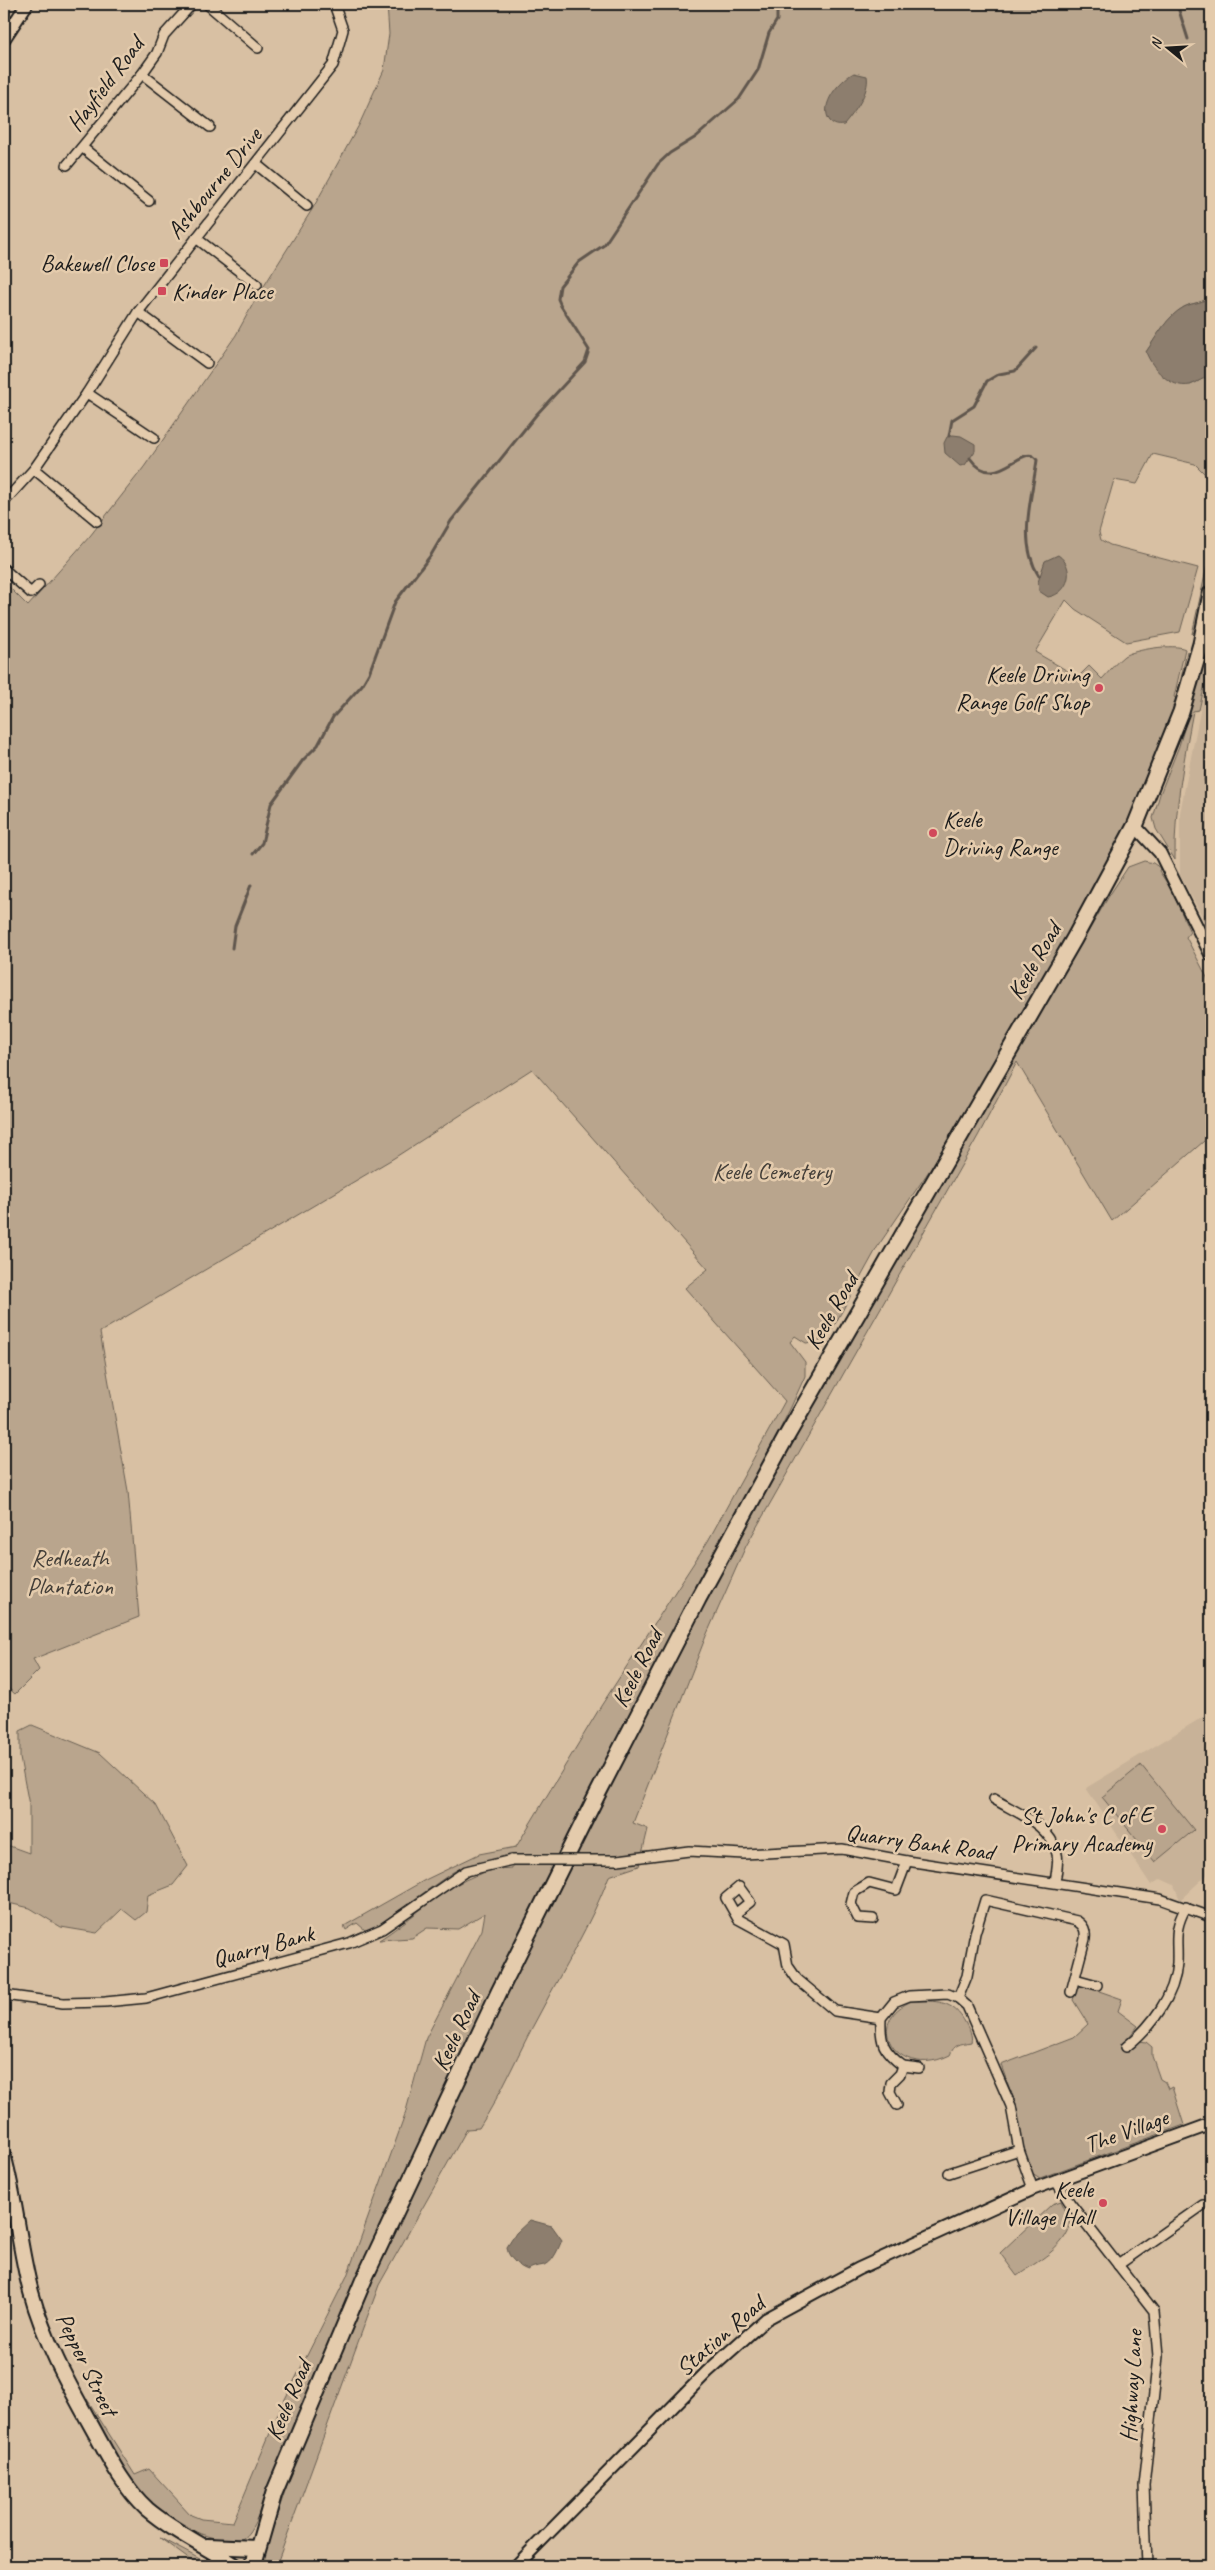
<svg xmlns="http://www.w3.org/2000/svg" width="1215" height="2570" viewBox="0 0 1215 2570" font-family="Caveat,sans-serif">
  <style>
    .built { fill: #c8b298 }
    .green { fill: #b9a58d; stroke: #6a6054 }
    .water { fill: #8d7e6e; stroke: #60574d }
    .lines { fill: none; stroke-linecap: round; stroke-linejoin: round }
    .stream { stroke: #60574d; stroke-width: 3 }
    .minor-casing { stroke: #1c1c1c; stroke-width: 12 }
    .tertiary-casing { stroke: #1c1c1c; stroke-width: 15 }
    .secondary-casing { stroke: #1c1c1c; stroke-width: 18 }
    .primary-casing { stroke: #1c1c1c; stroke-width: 19 }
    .minor { stroke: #e4cbac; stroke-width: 9 }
    .tertiary { stroke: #e4cbac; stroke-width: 11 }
    .secondary { stroke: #e4cbac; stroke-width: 14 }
    .primary { stroke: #e4cbac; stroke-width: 15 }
    .minor-bridge-casing { stroke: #1c1c1c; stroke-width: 12; stroke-linecap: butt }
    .minor-bridge { stroke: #e4cbac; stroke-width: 9 }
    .poi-dot { fill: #d1495b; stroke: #e4cbac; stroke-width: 2 }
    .labels { text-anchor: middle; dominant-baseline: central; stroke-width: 5; stroke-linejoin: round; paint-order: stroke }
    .street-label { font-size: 24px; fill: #1c1c1c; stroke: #e4cbac }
    .poi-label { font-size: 24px; fill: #1c1c1c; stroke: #e4cbac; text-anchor: end }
    .park-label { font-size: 24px; fill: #433e38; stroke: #e4cbac }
  </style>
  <rect width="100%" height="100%" fill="#d8c0a3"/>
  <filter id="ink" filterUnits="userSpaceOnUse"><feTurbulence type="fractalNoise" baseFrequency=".02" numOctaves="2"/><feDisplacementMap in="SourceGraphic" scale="10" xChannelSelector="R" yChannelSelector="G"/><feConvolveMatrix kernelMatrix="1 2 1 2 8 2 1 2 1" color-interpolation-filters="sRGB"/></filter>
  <g filter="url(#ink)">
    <g class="built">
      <polygon points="1211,656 1211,933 1180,875 1180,813"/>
      <polygon points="1206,1715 1211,1721 1211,1871 1180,1900 1174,1885 1161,1879 1151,1885 1086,1788"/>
    </g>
    <g class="green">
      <path d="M387,4H1211V295C1201,305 1196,301 1184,307C1167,317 1157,336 1146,352L1190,385L1211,375V480L1195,464L1153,454L1137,484L1114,480L1099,532L1101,540L1110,545L1198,568L1180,632L1126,642L1075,609L1066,600L1035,652L1078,677L1089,666L1102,679C1109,672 1116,662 1124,656C1133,650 1175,643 1185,649L1174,697L1179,700L1134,812L1066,941L931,1168L878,1246L830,1333L820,1341L806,1343L795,1336L790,1342L805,1362V1376L791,1407L338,2324L256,2520C245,2542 238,2545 214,2538C139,2517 120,2467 87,2403V2399L135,2475L149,2469L191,2515L201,2519L233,2522L280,2409L347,2276L404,2118L426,2038L482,1930L485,1913L458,1929L427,1928L412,1938L379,1940C422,1913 458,1869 512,1868V1856L468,1865L453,1872L370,1931L365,1930L357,1923L346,1930L344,1926L425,1880L479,1854L516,1847L601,1706L708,1541L785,1401L685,1288L708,1269L532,1069L394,1158L100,1332L128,1491L139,1617L33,1659L39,1670L15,1694L7,1687L4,1678V582L28,606L90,536L144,467L236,335L254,302L313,208L359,125L384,70L389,34Z"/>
      <polygon points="1207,566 1211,569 1199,626 1192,634"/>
      <path d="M1211,639V657L1199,710L1193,711C1184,760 1174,809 1175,860L1156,829L1153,818L1160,794L1179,746Z"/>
      <polygon points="1187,651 1190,661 1181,693 1178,692"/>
      <polygon points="1211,732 1211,816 1204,780"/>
      <path d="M1144,861L1153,863L1160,868L1159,871L1171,889L1190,932L1186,937L1211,985V1135L1112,1221L1017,1062L978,1136L746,1546L706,1636L633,1823L648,1829L639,1866L609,1876C591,1924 564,1967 540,2013C519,2051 503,2091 479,2128L467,2129L379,2285L276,2566H260L297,2455L347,2331L463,2081L598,1804L768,1482L1109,896L1128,867Z"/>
      <polygon points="1211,905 1211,933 1203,917"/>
      <polygon points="32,1725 100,1753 156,1805 188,1866 173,1885 148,1895 146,1912 136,1920 122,1909 97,1933 61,1927 30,1908 4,1902 4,1844 29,1853 29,1805 20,1758 20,1731"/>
      <polygon points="1141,1765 1194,1830 1155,1862 1102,1797"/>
      <polygon points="1082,1985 1122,1999 1118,2011 1138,2026 1123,2044 1130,2051 1140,2041 1146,2042 1152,2047 1152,2056 1160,2079 1165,2082 1168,2089 1172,2087 1184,2125 1040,2178 1032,2173 1021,2143 1013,2098 1001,2065 1074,2037 1088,2024 1073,2000 1077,1988"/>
      <path d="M912,2001C936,2001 953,1999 966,2024C969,2030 973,2035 971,2042C960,2044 954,2044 950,2055C897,2081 861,2022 912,2001Z"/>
      <path d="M1061,2201L1071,2222C1066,2248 1037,2261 1017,2276L1000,2253L1052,2204Z"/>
      <polygon points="160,2538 213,2566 198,2566"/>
    </g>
    <g class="water">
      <path d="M854,73L867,76C870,92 854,113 844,125C838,126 834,125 830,121C818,105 840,80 854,73Z"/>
      <path d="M1211,295V375C1204,377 1197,383 1190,385C1170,389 1152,368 1146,352C1157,336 1167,316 1184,307C1196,301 1201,305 1211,295Z"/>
      <polygon points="953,435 961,436 975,444 975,451 965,465 960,466 945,453 944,443 947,437"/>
      <path d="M1058,555C1076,567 1069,594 1048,597L1039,591L1038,582L1045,561Z"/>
      <path d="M530,2220L552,2226L562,2240C559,2247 554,2260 547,2264C540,2267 535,2265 528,2270C518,2267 507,2256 507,2247L516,2233Z"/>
    </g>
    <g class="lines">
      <g class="stream">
        <polyline points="1177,4 1188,39"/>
        <polyline points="949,436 952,420 974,406 987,381 999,374 1015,371 1036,348"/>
        <path d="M970,458C996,495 1024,439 1037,460C1032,498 1017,541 1039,576"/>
        <polyline points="253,854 262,843 271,804 303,760 318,745 333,717 362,685 369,673 395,602 431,555 451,521 536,415 585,362 589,350 561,306 558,299 560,286 579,262 604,245 658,164 670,153 696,137 739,99 758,70 769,33 777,20 777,4"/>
        <polyline points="232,948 235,926 251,885"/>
      </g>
      <g class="minor-casing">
        <g id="minor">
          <polyline points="207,4 258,48"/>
          <polyline points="142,74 210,127"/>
          <polyline points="83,148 149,201"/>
          <polyline points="256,164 307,206"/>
          <polyline points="67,165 142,74 157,53 164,35 192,4"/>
          <polyline points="196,238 257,285"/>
          <polyline points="138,312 207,363"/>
          <polyline points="87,393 154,438"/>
          <polyline points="34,469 97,521"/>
          <polyline points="4,502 34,469 87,393 138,312 333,65 343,30 334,4"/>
          <polyline points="4,569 31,593 39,585"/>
          <path d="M994,1799C1017,1813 1051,1825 1057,1854C1059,1862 1056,1874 1055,1882"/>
          <polyline points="618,1860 689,1851 744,1854 842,1849 907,1861 1160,1899 1211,1917"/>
          <polyline points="735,1914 750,1902 739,1887 726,1898 738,1919 784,1944 788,1966 797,1979 835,2011 881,2018"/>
          <polyline points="873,1919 858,1918 851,1904 854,1892 869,1883 896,1890 907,1861"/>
          <polyline points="1075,1979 1097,1985"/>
          <polyline points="4,1995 63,2003 105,2002 146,1998 349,1943 382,1929 466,1871 512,1860"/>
          <path d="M958,1998L967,1976L975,1933L985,1900L1077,1921C1084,1926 1086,1930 1085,1939L1071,1992"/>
          <path d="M1126,2047C1151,2027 1175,1996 1177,1963C1178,1938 1173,1931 1186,1907"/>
          <polyline points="903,2066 919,2068"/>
          <path d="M897,2105L890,2092L891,2083L900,2074L903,2066C883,2051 880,2043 881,2018L894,2002L909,1996L948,1994L958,1998L967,2006L1011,2106L1019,2150L1033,2189"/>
          <polyline points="949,2173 1019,2150"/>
          <polyline points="1055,2180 1070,2203 1154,2311 1158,2356 1144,2485 1147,2566"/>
          <polyline points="1118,2265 1203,2205"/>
        </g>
      </g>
      <g class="tertiary-casing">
        <g id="tertiary">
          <polyline points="4,39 27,4"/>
          <polyline points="1135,826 1160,853 1211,955"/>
          <polyline points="516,2566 707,2372 766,2319 858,2269 1033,2189 1211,2124"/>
        </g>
      </g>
      <g class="secondary-casing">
        <g id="secondary">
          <path d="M4,2158C16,2202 19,2248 31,2292C44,2340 68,2384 92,2427C107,2454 123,2487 147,2509C174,2532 207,2547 236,2566"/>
          <polyline points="207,2546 257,2548"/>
        </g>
      </g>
      <g class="primary-casing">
        <polyline id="primary" points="253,2566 274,2493 364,2279 499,1992 597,1795 698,1599 785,1439 1074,939 1135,826 1181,712 1201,644 1211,594"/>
      </g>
      <use href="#minor" class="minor"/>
      <use href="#tertiary" class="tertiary"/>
      <use href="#secondary" class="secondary"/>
      <use href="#primary" class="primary"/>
      <g class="minor-bridge-casing">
        <polyline id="minor-bridge" points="512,1860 618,1860"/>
      </g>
      <use href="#minor-bridge" class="minor-bridge"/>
    </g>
  </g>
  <g class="poi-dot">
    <rect x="159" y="258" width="10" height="10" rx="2.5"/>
    <rect x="157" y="286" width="10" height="10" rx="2.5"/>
    <circle cx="1099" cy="688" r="5"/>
    <circle cx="933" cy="833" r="5"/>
    <circle cx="1162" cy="1829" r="5"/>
    <circle cx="1103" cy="2203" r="5"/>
  </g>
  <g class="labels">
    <g class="street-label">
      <text transform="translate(105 84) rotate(-53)">Hayfield Road</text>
      <text transform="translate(214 183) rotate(-51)">Ashbourne Drive</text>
      <text transform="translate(1034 961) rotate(-60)">Keele Road</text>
      <text transform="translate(831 1311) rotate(-60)">Keele Road</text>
      <text transform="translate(637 1668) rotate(-63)">Keele Road</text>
      <text transform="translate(920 1842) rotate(8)">Quarry Bank Road</text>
      <text transform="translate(263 1946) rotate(-15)">Quarry Bank</text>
      <text transform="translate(456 2031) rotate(-65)">Keele Road</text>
      <text transform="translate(1126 2131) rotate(-20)">The Village</text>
      <text transform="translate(720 2336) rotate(-41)">Station Road</text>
      <text transform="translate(87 2364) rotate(64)">Pepper Street</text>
      <text transform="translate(1131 2386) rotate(-87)">Highway Lane</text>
      <text transform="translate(288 2400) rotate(-67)">Keele Road</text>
    </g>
    <g class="poi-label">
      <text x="154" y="263">Bakewell Close</text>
      <text x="172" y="291" text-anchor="start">Kinder Place</text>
      <text x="1089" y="674">Keele Driving<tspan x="1089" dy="28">Range Golf Shop</tspan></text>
      <text x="943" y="819" text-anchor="start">Keele<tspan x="943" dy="28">Driving Range</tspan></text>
      <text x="1152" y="1815">St John's C of E<tspan x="1152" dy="28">Primary Academy</tspan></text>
      <text x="1093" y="2189">Keele<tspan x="1093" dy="28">Village Hall</tspan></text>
    </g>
    <g class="park-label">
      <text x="772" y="1171">Keele Cemetery</text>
      <text x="70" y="1558">Redheath<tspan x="70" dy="28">Plantation</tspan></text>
    </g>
  </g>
  <rect width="1215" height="2570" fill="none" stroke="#e4cbac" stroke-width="20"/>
  <rect x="10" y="10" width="1195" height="2550" fill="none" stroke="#1c1c1c" stroke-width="2" filter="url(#ink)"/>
  <g transform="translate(1168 48) rotate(288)" stroke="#e4cbac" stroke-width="4" paint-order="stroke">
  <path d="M0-4L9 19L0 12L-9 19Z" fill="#1c1c1c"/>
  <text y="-8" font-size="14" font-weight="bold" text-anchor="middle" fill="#1c1c1c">N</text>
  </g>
</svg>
